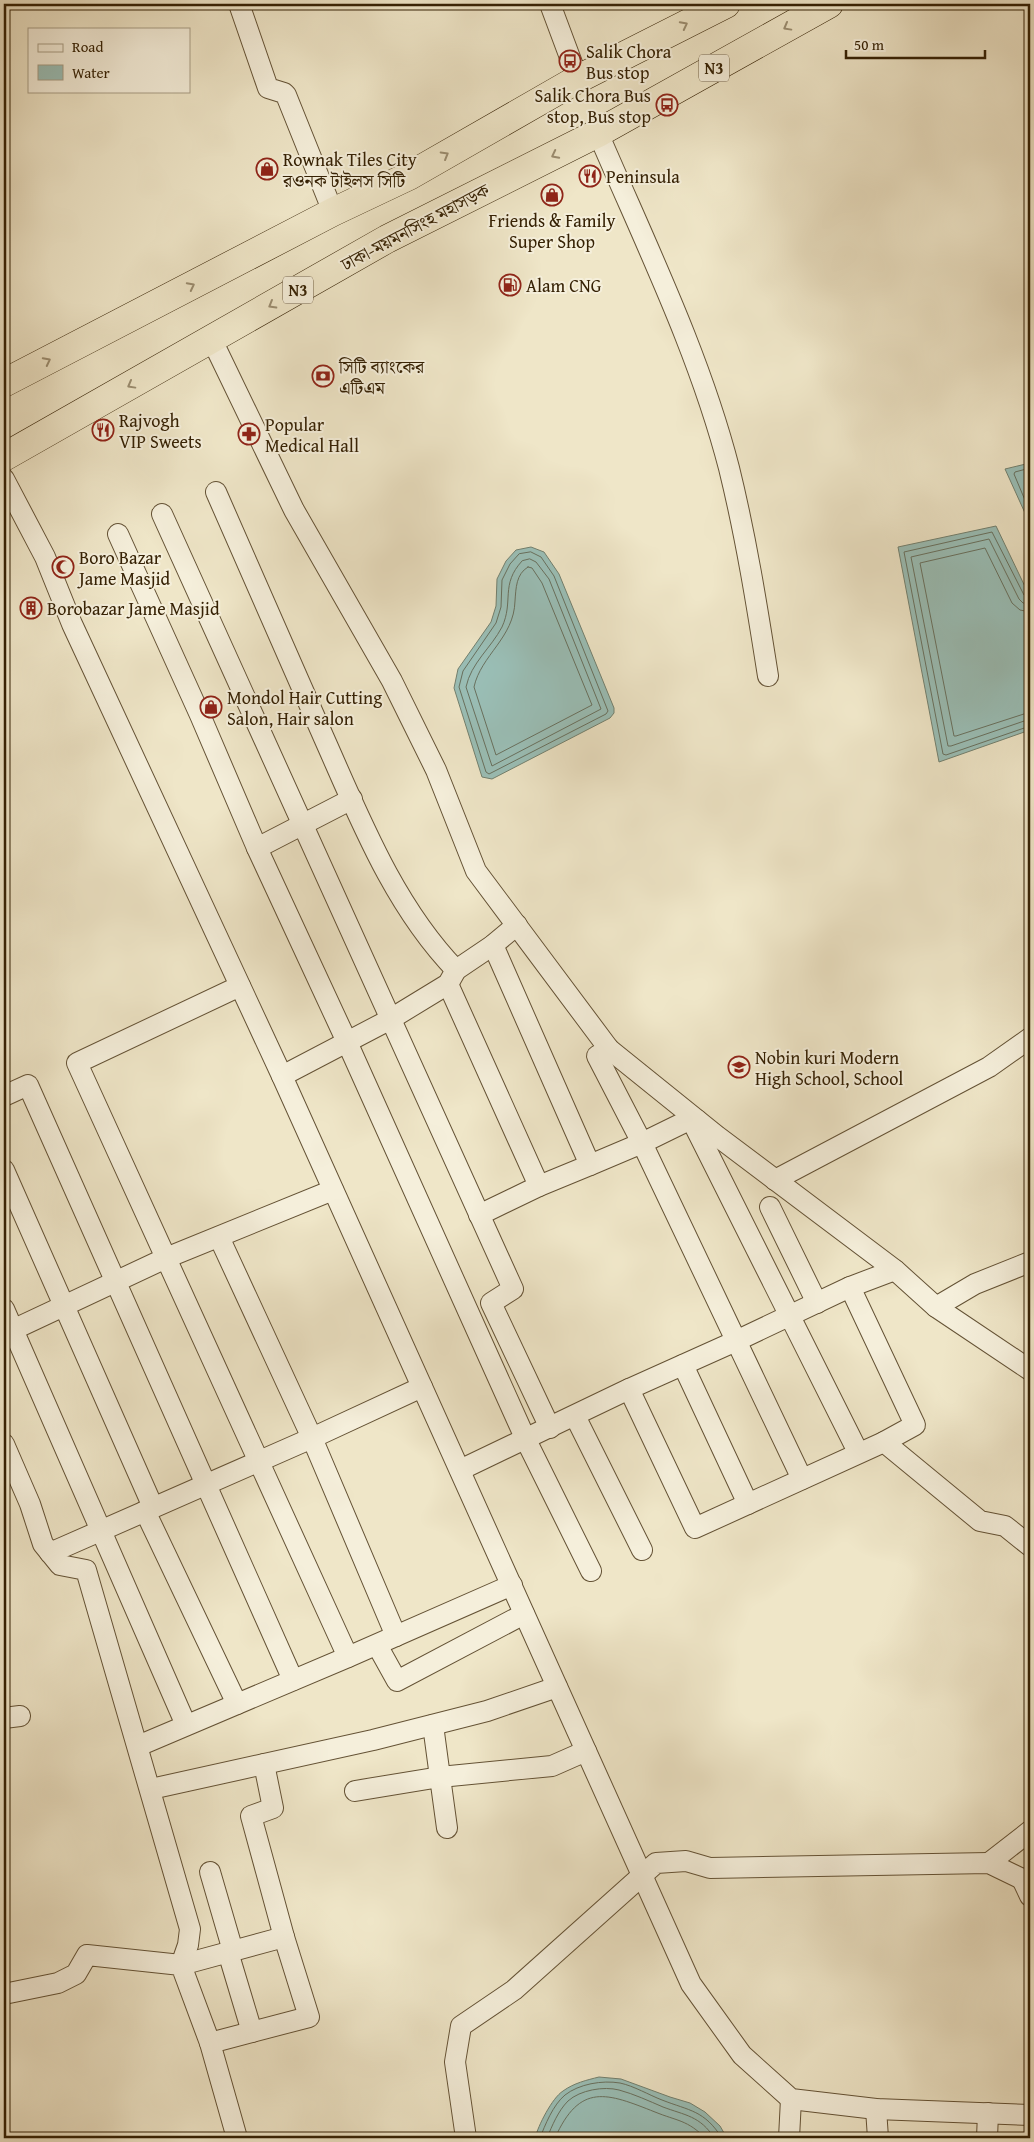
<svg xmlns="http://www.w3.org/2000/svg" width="1034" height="2142" viewBox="0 0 1034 2142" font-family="'Gentium Book Plus','Noto Serif Bengali',serif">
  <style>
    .water { fill: #9abfb7; stroke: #72806f }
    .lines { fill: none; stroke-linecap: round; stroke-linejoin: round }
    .shore { stroke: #68705e; stroke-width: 1 }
    .minor-casing { stroke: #645235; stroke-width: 22 }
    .trunk-casing { stroke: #352104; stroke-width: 29 }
    .minor { stroke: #f5efdb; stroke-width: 20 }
    .trunk { stroke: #efe6c8; stroke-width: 28 }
    .oneway { stroke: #9b8d70 }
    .labels { text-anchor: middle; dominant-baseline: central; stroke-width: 4; stroke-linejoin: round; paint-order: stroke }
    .shield { fill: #f5efdb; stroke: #6f5f44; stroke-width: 1 }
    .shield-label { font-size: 16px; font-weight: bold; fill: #352104 }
    .poi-label { font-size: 18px; fill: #352104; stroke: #f5efdb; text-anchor: start }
    .street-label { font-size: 18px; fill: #352104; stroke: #f5efdb }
  </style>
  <rect width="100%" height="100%" fill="#efe6c8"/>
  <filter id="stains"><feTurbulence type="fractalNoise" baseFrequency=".004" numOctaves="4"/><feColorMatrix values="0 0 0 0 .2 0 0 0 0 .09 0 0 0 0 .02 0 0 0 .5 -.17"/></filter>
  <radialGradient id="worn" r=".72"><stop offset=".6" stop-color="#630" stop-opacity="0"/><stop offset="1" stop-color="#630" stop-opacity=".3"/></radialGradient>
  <g class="water">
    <polygon points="1030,463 1030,524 1005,469"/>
    <polygon points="996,526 1030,597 1030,730 939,762 898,547"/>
    <polygon points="531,547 544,552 559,574 614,708 614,713 610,718 492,779 482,777 454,688 458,669 491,622 496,606 497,579 506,561 516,550"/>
    <path d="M599,2077L621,2079L670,2097L690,2103L705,2112L720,2126L727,2138H535C538,2126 552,2098 563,2091C574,2083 587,2080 599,2077Z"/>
  </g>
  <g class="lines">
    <g class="shore">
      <polyline points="1030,468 1015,472 1014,474 1030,512"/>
      <polygon points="531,552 541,557 554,576 608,711 606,714 489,774 486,772 459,687 463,671 496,623 501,607 502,580 510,564 519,554"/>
      <path d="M530,559L536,562L549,579L601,709L492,766L466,687C471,663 491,648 502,627C514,601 500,585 522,561Z"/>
      <path d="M528,567L532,568L542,583L592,705L496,755L474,687C481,655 514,638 515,601C516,588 516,574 528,567Z"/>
      <polyline points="1030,598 1024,595 992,532 904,552 943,754 946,755 1030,726"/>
      <polyline points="1030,604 1023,603 1019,599 989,539 911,557 948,746 951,746 1030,719"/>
      <polyline points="1030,612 1020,610 1012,603 985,548 920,563 954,736 956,736 1030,712"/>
      <path d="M540,2138C545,2125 553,2105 565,2095C579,2084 602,2080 620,2083C634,2086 649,2095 662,2100C690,2111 704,2110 722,2138"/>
      <path d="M547,2138C552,2126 558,2111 568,2101C580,2090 604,2086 619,2090C634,2094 649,2101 663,2107C684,2115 701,2116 714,2138"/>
      <path d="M555,2138C580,2082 607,2093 655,2112C677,2121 688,2120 705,2138"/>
    </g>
    <g class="minor-casing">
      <g id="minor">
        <polyline points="239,4 268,88 284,93 286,95 333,212"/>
        <polyline points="550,4 578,79"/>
        <path d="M598,133C645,243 699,352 729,468C746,537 757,606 768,676"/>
        <polyline points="212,340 294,510 392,681 436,770 476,871 609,1049 717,1136 895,1270 936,1307 1030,1370"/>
        <polyline points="4,479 45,557 72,624 282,1076 691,1984 742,2055 791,2099 876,2109 1030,2115"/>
        <path d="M216,492C252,574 288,656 324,738C360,819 394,906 456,970"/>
        <polyline points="162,514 513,1289 491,1303 550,1428"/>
        <polyline points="118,534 200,715 257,848 347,1042 526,1440 591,1571"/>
        <polyline points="257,848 352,799"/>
        <polyline points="493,945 590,1165 539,1186"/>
        <polyline points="448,984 539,1186 479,1215"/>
        <polyline points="240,986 77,1063 348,1657"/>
        <polyline points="609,1049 597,1056 642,1143 691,1119 697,1120"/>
        <polyline points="282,1076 389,1020 448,984 456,970 493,945 517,925"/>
        <polyline points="4,1096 28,1085 293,1680"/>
        <polyline points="692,1121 858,1452"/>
        <polyline points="590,1165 642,1143 802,1479"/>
        <polyline points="4,1170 153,1507"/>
        <polyline points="775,1180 989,1067 1030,1038"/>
        <polyline points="770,1207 817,1303"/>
        <polyline points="219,1237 312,1438 396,1636"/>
        <polyline points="895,1270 850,1287 736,1341 629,1389 695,1528 884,1442 980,1521 1005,1526 1030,1546"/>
        <polyline points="850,1287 915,1425 884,1442"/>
        <polyline points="936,1307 975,1284 1030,1262"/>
        <polyline points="4,1309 186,1725"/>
        <polyline points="4,1334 166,1258 333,1190"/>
        <polyline points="683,1365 748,1504"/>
        <polyline points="575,1416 642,1550"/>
        <polyline points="4,1444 30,1504 43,1544 60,1565 86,1570 190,1929 188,1945 181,1965"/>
        <polyline points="460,1470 629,1389"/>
        <polyline points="145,1511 237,1704"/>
        <polyline points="50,1553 312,1438 422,1387"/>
        <polyline points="377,1645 397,1681 524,1614"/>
        <polyline points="4,1718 20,1716"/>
        <polyline points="433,1725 440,1777 552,1766 586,1751"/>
        <polyline points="138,1746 348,1657 512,1585"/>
        <polyline points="264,1764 273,1808 251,1816 284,1937"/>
        <polyline points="151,1789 373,1740 487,1711 557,1687"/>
        <polyline points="355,1791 440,1777 447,1828"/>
        <polyline points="989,1863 1030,1831"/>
        <polyline points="210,1872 233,1951"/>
        <polyline points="1022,1879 1030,1896"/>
        <polyline points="228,1952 252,2032"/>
        <polyline points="181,1965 284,1937 309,2017 210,2043 237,2138"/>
        <polyline points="4,1994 58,1983 76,1974 87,1955 181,1965 210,2043"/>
        <polyline points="876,2109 878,2138"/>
        <polyline points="466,2138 455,2062 461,2026 514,1990 656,1863 686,1861 710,1868 989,1863 1022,1879 1030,1878"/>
        <polyline points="789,2138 791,2099"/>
        <polyline points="987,2138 988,2113"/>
      </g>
    </g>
    <g class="trunk-casing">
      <g id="trunk">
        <polyline points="4,383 333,212 409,176 578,79 726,4"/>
        <polyline points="4,457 387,239 598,133 829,4"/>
      </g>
    </g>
    <use href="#minor" class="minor"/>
    <use href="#trunk" class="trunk"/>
  </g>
  <defs><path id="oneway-chevron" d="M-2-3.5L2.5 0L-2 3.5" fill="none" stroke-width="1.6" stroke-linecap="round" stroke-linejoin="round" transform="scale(1.25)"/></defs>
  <g class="oneway">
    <use href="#oneway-chevron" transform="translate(684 25) rotate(-27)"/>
    <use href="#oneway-chevron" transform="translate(787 27) rotate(151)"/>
    <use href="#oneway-chevron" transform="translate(445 155) rotate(-30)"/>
    <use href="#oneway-chevron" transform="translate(555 155) rotate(153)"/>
    <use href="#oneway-chevron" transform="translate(191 286) rotate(-27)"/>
    <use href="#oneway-chevron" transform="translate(272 305) rotate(150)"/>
    <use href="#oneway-chevron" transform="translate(47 361) rotate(-27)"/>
    <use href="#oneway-chevron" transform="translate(131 385) rotate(151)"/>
  </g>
  <defs>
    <g id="bus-ring" transform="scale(1.125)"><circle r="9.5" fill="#f5efdb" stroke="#8f2418" stroke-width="1.5"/><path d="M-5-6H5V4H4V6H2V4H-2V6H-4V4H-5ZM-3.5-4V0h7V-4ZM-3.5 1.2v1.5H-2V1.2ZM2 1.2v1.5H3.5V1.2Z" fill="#8f2418"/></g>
    <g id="shop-ring" transform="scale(1.125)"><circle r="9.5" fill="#f5efdb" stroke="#8f2418" stroke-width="1.5"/><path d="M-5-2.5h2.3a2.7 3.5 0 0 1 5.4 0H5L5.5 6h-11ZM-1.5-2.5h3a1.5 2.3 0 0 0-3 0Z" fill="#8f2418"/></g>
    <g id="restaurant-ring" transform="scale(1.125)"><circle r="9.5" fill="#f5efdb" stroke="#8f2418" stroke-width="1.5"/><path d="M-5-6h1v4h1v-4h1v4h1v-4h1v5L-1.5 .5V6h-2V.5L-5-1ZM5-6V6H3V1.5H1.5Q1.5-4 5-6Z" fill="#8f2418"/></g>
    <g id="fuel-ring" transform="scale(1.125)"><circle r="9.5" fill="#f5efdb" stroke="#8f2418" stroke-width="1.5"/><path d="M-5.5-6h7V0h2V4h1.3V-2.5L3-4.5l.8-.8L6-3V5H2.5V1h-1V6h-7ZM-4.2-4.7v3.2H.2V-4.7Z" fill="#8f2418"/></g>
    <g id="bank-ring" transform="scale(1.125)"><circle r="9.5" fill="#f5efdb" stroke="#8f2418" stroke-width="1.5"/><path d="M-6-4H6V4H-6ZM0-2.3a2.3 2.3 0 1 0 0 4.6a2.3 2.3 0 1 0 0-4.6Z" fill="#8f2418"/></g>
    <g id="pharmacy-ring" transform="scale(1.125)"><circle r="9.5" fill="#f5efdb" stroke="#8f2418" stroke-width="1.5"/><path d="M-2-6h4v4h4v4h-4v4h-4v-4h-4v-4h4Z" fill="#8f2418"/></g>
    <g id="mosque-ring" transform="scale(1.125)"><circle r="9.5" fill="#f5efdb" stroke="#8f2418" stroke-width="1.5"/><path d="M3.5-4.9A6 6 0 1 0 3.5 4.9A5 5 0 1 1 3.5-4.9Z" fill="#8f2418"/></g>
    <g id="building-ring" transform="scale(1.125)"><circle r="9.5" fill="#f5efdb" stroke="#8f2418" stroke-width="1.5"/><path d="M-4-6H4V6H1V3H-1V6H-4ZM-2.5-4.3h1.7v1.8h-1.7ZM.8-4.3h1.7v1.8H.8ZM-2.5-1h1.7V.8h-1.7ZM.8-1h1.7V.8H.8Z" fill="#8f2418"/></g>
    <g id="school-ring" transform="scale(1.125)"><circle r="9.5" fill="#f5efdb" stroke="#8f2418" stroke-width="1.5"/><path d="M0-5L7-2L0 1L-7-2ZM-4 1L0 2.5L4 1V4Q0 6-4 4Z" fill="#8f2418"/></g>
  </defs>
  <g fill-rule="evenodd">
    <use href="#bus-ring" x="570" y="61"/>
    <use href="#bus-ring" x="667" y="105"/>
    <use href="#shop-ring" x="267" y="169"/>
    <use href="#restaurant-ring" x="590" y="176"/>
    <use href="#shop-ring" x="552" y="195"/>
    <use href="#fuel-ring" x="510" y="285"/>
    <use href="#bank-ring" x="323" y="376"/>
    <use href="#restaurant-ring" x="103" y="430"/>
    <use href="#pharmacy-ring" x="249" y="434"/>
    <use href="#mosque-ring" x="63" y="567"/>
    <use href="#building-ring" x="31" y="608"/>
    <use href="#shop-ring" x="211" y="707"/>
    <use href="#school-ring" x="739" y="1067"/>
  </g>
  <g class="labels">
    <g class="shield">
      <rect x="699" y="54.5" width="30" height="27" rx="4"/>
      <rect x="283" y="276.5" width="30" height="27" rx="4"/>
    </g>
    <g class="shield-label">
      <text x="714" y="68">N3</text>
      <text x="298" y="290">N3</text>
    </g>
    <g class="poi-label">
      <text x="586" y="51">Salik Chora<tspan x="586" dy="21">Bus stop</tspan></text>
      <text x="651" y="95" text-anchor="end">Salik Chora Bus<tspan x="651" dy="21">stop, Bus stop</tspan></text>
      <text x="283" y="159">Rownak Tiles City<tspan x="283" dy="21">রওনক টাইলস সিটি</tspan></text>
      <text x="606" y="176">Peninsula</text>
      <text x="552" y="220" text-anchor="middle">Friends &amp; Family<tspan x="552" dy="21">Super Shop</tspan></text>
      <text x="526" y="285">Alam CNG</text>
      <text x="339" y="366">সিটি ব্যাংকের<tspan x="339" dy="21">এটিএম</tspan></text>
      <text x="119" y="420">Rajvogh<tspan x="119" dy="21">VIP Sweets</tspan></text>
      <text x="265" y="424">Popular<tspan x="265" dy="21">Medical Hall</tspan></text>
      <text x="79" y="557">Boro Bazar<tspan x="79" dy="21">Jame Masjid</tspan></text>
      <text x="47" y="608">Borobazar Jame Masjid</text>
      <text x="227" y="697">Mondol Hair Cutting<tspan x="227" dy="21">Salon, Hair salon</tspan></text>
      <text x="755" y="1057">Nobin kuri Modern<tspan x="755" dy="21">High School, School</tspan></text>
    </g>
    <g class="street-label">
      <text transform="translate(415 227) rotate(-28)">ঢাকা-ময়মনসিংহ মহাসড়ক</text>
    </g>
  </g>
  <rect width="1034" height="2142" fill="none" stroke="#efe6c8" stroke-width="20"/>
  <rect x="5" y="5" width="1024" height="2132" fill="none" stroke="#352104" stroke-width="2.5"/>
  <rect x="10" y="10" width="1014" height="2122" fill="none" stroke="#352104"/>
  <rect x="28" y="28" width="162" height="65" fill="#f5efdb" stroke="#a89d85"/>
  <rect x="38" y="44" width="25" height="8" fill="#f5efdb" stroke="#a89d85"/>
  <text x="72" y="52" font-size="15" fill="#352104">Road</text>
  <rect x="38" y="65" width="25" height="15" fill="#9abfb7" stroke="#a89d85"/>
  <text x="72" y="78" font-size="15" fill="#352104">Water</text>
  <path d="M846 50v8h139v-8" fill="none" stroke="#352104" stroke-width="2.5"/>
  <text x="854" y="50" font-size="15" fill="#352104" stroke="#f5efdb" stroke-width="4" paint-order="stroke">50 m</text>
  <rect width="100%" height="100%" filter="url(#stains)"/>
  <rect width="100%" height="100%" fill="url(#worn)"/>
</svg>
